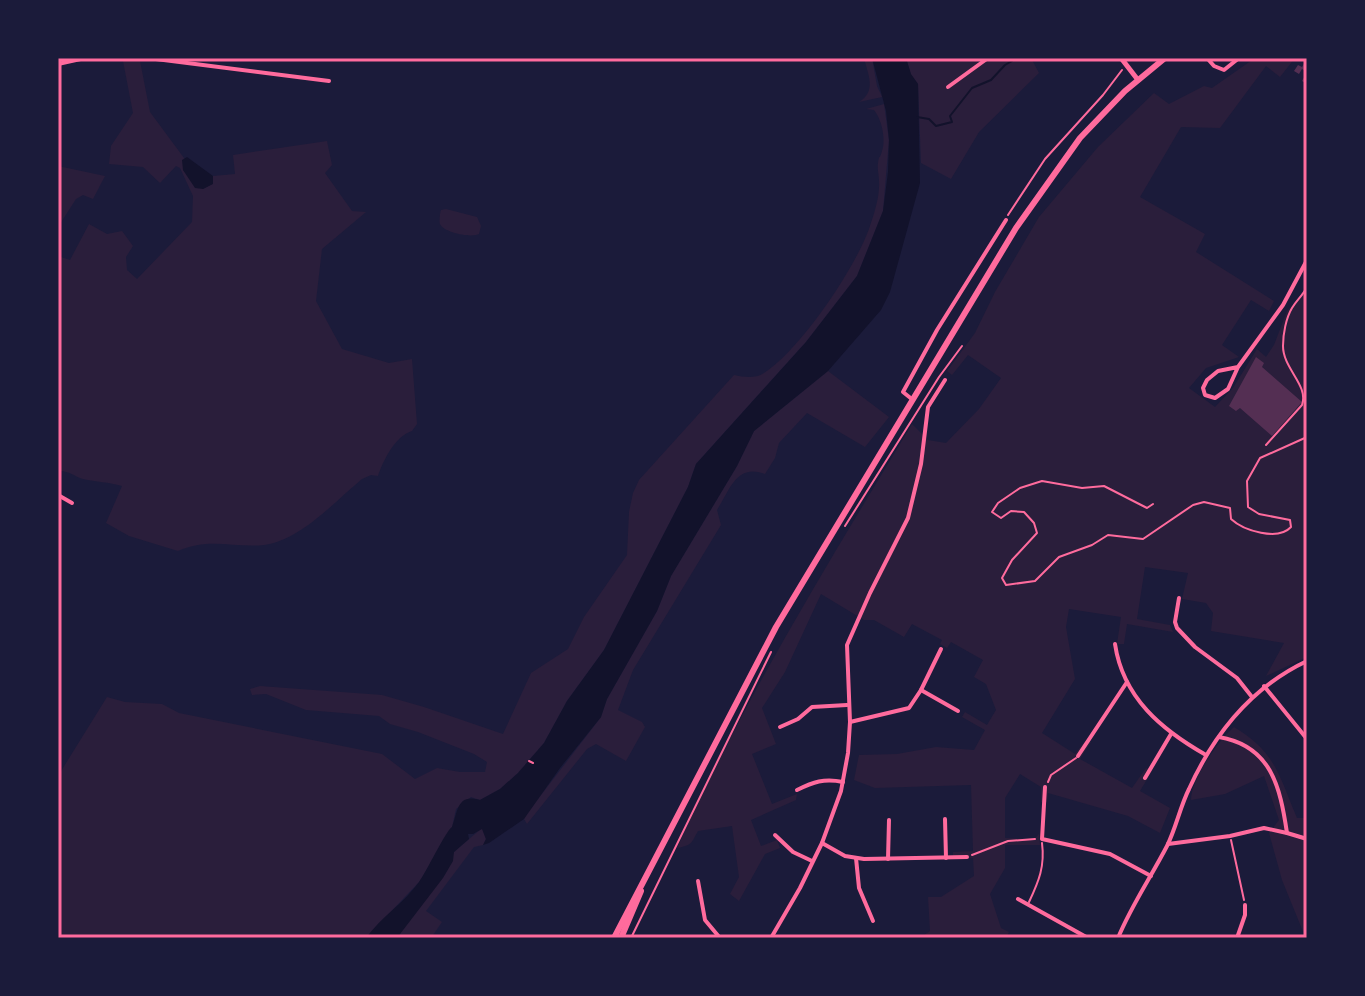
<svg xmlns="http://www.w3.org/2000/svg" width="1365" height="996" viewBox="0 0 1365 996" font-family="'Open Sans',sans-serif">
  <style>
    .green { fill: #2a1e3b }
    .water { fill: #12122b }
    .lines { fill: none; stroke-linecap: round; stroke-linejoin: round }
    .stream { stroke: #12122b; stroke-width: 2 }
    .building { fill: #542f53 }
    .path { stroke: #ff6b9d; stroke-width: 2 }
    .minor { stroke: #ff6b9d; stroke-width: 4 }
    .tertiary { stroke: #ff6b9d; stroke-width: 5 }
    .trunk { stroke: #ff6b9d; stroke-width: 6 }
    .neatline { fill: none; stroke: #ff6b9d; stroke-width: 3 }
  </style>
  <rect width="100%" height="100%" fill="#1b1b3a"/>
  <g class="green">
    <path d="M864,58H872L877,86L882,97L859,102C877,91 868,75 864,58Z"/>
    <polygon points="906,58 974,58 979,64 988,58 1031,58 1039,73 979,132 951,179 921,163 918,84 911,75"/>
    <path d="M1255,58H1295L1280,77L1266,66L1220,128L1181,127L1140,197L1205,234L1196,252L1274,301L1269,311L1251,300L1222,345L1239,357L1206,368L1189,388L1215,407L1233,388L1257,349L1266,357L1274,345L1287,311L1307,291V657L1266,676L1284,643L1211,631L1213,613L1206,603L1182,599L1188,573L1145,567L1137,619L1170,625L1173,632L1127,624L1124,644H1117L1121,617L1069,609L1066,627L1075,679L1042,733L1075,754L1085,741L1091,742L1080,759L1132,788L1146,768L1152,771L1140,791L1170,808L1160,833L1128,816L1048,793L1047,802H1041V787L1020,774L1005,798V838L1034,839L1039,834L1040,845H1005V868L990,894L1001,928L1009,932L1006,938H920L930,931L928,897H941L974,876L973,858H953V852L973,851L971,785L875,788L854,780L859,755L897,754L936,747L974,750L985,730L962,717L965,712L987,725L996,710L986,684L974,677L983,660L951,642L947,648L940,644L942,640L912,624L904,637L874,620H864L821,594L785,672L762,708L776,744L752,754L772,804L797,794L796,800L751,820L761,846L777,840L780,848L765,854L739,901L730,894L739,877L732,826L698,831C691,843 693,845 677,848C743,700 829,562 912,424L928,440L946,443L979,409L1001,378L968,355L952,375L947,371L975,333L995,292L1039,217L1098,147L1154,93L1169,104L1204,86L1212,88Z"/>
    <path d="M123,61H140L150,112L184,158L183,170L203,189L213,183V176L235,174L233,155L327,141L332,165L325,173L352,211L366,212L322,249L316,301L342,349L389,363L412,359L417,424L412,431C395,436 383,461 378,476L371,475L362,479C334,502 301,540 264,545C234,548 209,537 178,551L129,536L106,523L122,486C109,482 96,482 83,479C74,476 68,470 58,471V256L70,260L89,224L107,234L122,231L133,246L126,257L127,270L137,279L192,222L193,196L180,168L176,166L160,183L143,167L109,164L111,146L133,113Z"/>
    <path d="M884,104L889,140L883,211L857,276L806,342L696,464L688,487L604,650L567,701L544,743L518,773L500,789L480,800L471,797L456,809L452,827L420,881L366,938H58V776L107,697L125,702L162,704L179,713L382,754L415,779L437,768L460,772H485L487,762L474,754L418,732L390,724L379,716L306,710L266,694L252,695L250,689L260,686L382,695L424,707L503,734L531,673L568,649L584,617L627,555L629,512L633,493L639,480L734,375C744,377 755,379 764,373C800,350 854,270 869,229C874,214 880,197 879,181C879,175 877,169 878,163C880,152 879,162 882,151C886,139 882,120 874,110L866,109Z"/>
    <polygon points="58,166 105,176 93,199 83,195 76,199 58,227"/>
    <path d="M446,209L477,217L481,226L479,234C472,238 444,233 440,224C439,222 440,212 441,210Z"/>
    <path d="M828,371L889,417L865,447L807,413L779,443L775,458L765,474C737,463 730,489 717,510L721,525L633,670L618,710L642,722L645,727L626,761L596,744L587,749L527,824L524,819L528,812L601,717L607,699L657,611L671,576L737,466L754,431Z"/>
    <path d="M1234,727C1276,752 1279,776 1297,818H1307V938H1300L1304,934L1282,880L1269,833L1279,820L1264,776L1225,794L1191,800C1191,779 1218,741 1234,727Z"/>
    <polygon points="482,828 486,839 483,845 474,847 426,911 442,922 431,938 397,938 454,852"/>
  </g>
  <g class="water">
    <path d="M872,58H906L911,74L918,84L920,183L890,292L881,310L828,371L754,431L737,466L671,576L657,611L607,699L601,717L560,768L524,819L489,843L483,845L486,839L482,829L473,834H468L469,839L454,852L453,861L443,878L397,938H366C381,917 404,903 419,882C427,871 445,832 452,827C458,811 457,793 480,800L500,789L518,773L544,743L567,701L604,650L688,487L696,464L806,342L857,276L883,211L888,172L889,140L886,111Z"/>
    <polygon points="187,157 213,176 213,184 203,189 195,188 183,170 182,160"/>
  </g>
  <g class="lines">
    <polyline class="stream" points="917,117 929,119 936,126 952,122 950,116 972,88 991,80 1005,65 1012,61"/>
  </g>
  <g class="building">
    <polygon points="1307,59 1307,84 1302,81 1307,72 1302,69 1299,74 1294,71 1298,65 1302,67"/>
    <polygon points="1256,357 1264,363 1262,367 1302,402 1272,436 1240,408 1236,411 1229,406"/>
  </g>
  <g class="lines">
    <g class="path">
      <polyline points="1008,215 1045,159 1103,95 1122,70"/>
      <path d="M1266,445L1302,405C1309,385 1283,369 1283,346C1283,334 1286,318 1292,308C1297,300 1303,295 1307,287"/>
      <path d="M1153,504L1147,508L1104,486L1082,488L1042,481L1020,488L998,503L992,512L1001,518L1011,511L1024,512L1034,523L1037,533L1012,560L1002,578L1006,585L1035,581L1059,557L1092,545L1108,535L1143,539L1193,505L1204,502L1230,508L1231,519C1244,531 1278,541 1291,527L1290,520L1259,514L1248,507L1247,481L1260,458L1307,437"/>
      <polyline points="845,526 939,377 962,346"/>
      <polyline points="529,761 533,763"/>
      <polyline points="1048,782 1051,775 1076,758"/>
      <polyline points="1231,840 1244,900"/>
      <polyline points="972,855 1008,841 1035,839"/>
      <path d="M1029,902C1039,881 1045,866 1042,843"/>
      <polyline points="631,938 771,652"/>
    </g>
    <g class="minor">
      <polyline points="148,58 329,81"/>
      <polyline points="1207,58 1214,66 1224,70 1239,58"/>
      <polyline points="58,64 85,58"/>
      <polyline points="948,87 988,58"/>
      <polyline points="1307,192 1307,198"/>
      <polyline points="1238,367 1218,371 1207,380 1203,388 1205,395 1215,398 1228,389 1238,367 1283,305 1307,260"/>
      <polyline points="913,400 903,392 937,330 1006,220"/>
      <polyline points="58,495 72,503"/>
      <polyline points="1179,598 1175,622 1177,628 1195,647 1237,678 1252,697"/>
      <path d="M1115,644C1123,698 1162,730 1206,755"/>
      <polyline points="1264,686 1307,739"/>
      <polyline points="921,690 958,711"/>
      <polyline points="850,722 909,708 921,690 941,649"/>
      <polyline points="780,727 798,719 812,707 847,705"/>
      <path d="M1219,737C1271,746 1280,786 1287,833L1307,839"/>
      <polyline points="1078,756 1127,682"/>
      <polyline points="1145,778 1171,734"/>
      <polyline points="1045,787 1042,839 1110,854 1151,876"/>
      <path d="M797,790C813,782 824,778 843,782"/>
      <polyline points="945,819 946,858"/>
      <polyline points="775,835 793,852 812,861"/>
      <polyline points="822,843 845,856 864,859 967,857"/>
      <polyline points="1168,844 1230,836 1264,828 1287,833"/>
      <polyline points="856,858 859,888 873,921"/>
      <polyline points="888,859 889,820"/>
      <polyline points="698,881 705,920 720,938"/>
      <polyline points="1018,899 1088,938"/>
      <polyline points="771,938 800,888 822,843 841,791 848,753 850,722 847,645 870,593 908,518 921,464 928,407 945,380"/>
      <path d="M1118,938C1131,906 1151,877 1167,846C1176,828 1180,807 1189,789C1214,734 1252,687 1307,661"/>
      <polyline points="1237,938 1245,915 1245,905"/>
    </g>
    <polyline class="tertiary" points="1121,58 1138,80"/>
    <g class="trunk">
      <polyline points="614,938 776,627 1016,228 1080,138 1125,91 1165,58"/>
      <polyline points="621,938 641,891"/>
    </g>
  </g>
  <rect width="1365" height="996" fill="none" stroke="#1b1b3a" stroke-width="120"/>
  <rect x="60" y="60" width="1245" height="876" class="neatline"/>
</svg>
